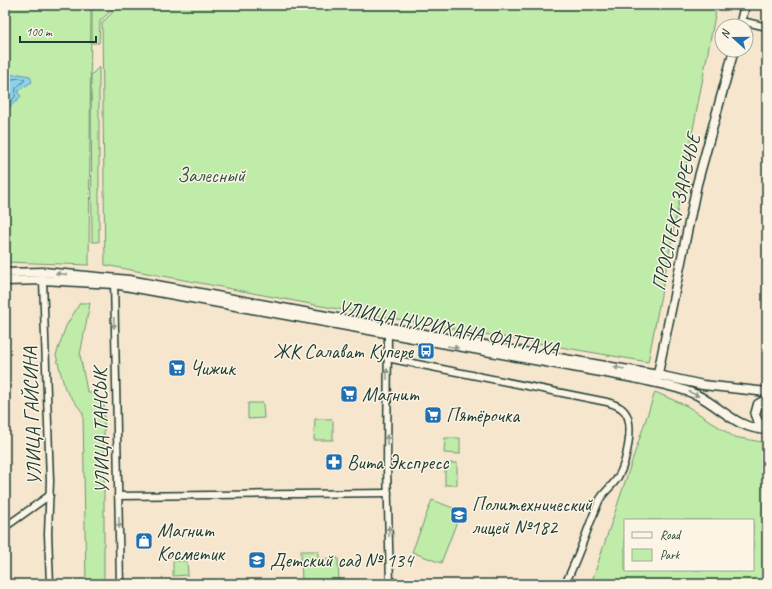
<svg xmlns="http://www.w3.org/2000/svg" width="772" height="589" viewBox="0 0 772 589" font-family="Caveat,sans-serif">
  <style>
    .green { fill: #c0ecaa; stroke: #70946f; fill-rule: evenodd }
    .water { fill: #8cd2ee; stroke: #6096a4 }
    .lines { fill: none; stroke-linecap: round; stroke-linejoin: round }
    .shore { stroke: #4b797e; stroke-width: 1 }
    .minor-casing { stroke: #1f3d34; stroke-width: 9 }
    .tertiary-casing { stroke: #1f3d34; stroke-width: 11 }
    .minor { stroke: #fcf5e5; stroke-width: 6 }
    .tertiary { stroke: #fcf5e5; stroke-width: 8 }
    .oneway { fill: #8e998c }
    .labels { text-anchor: middle; dominant-baseline: central; stroke-width: 3; stroke-linejoin: round; paint-order: stroke }
    .park-label { font-size: 20px; fill: #375746; stroke: #fcf5e5 }
    .street-label { font-size: 20px; fill: #1f3d34; stroke: #fcf5e5 }
    .poi-label { font-size: 20px; fill: #1f3d34; stroke: #fcf5e5; text-anchor: start }
  </style>
  <rect width="100%" height="100%" fill="#f6e6ce"/>
  <filter id="ink" filterUnits="userSpaceOnUse"><feTurbulence type="fractalNoise" baseFrequency=".025" numOctaves="2"/><feDisplacementMap in="SourceGraphic" scale="8" xChannelSelector="R" yChannelSelector="G"/><feConvolveMatrix kernelMatrix="1 2 1 2 8 2 1 2 1" color-interpolation-filters="sRGB"/></filter>
  <g filter="url(#ink)">
    <g class="green">
      <polygon points="5,5 93,5 91,10 89,265 5,262"/>
      <polygon points="94,5 117,5 100,21 99,43 92,43 92,11"/>
      <polygon points="120,5 717,5 648,362 321,306 105,265 102,23"/>
      <polygon points="99,67 99,242 92,242 91,75"/>
      <polygon points="80,303 90,303 80,355 87,391 104,399 104,584 86,584 83,413 65,389 56,355 66,326"/>
      <path d="M655,392L687,406L734,437L767,443V584H591ZM625,520H753V570H625Z"/>
      <polygon points="248,403 263,403 264,418 248,419"/>
      <polygon points="315,419 331,419 333,421 333,440 314,440"/>
      <polygon points="445,438 460,438 460,454 444,453"/>
      <rect x="445" y="463" width="12" height="22"/>
      <polygon points="432,500 461,511 441,563 412,552"/>
      <polygon points="301,551 318,551 318,559 338,558 339,584 302,584"/>
      <polygon points="173,561 187,561 188,575 173,576"/>
    </g>
    <polygon class="water" points="19,74 30,76 32,82 19,90 18,93 21,96 5,112 5,76"/>
    <g class="lines">
      <polyline class="shore" points="5,80 20,78 25,80 16,88 15,97 5,107"/>
      <g class="minor-casing">
        <g id="minor">
          <polyline points="742,21 767,27"/>
          <polyline points="43,280 50,481 48,534 50,584"/>
          <polyline points="114,280 120,584"/>
          <polyline points="388,330 387,466 390,584"/>
          <path d="M387,358L607,402C613,404 621,406 625,412C635,425 626,464 618,477C613,486 603,492 599,501C587,529 579,556 565,584"/>
          <polyline points="118,496 388,493"/>
          <polyline points="5,527 50,495"/>
        </g>
      </g>
      <g class="tertiary-casing">
        <g id="tertiary">
          <polyline points="740,26 745,5"/>
          <polyline points="5,273 44,272 129,280 518,351 658,375 703,385 767,392"/>
          <path d="M5,281L43,280L114,284L634,378C655,383 677,386 697,395C723,408 735,428 767,430"/>
          <polyline points="657,378 697,184 734,50"/>
          <polyline points="767,399 758,404 755,415 759,423 767,426"/>
        </g>
      </g>
      <use href="#minor" class="minor"/>
      <use href="#tertiary" class="tertiary"/>
    </g>
    <defs><path id="oneway-solid" d="M-6-.8H1V-3.2L6.5 0L1 3.2V.8H-6Z"/></defs>
    <g class="oneway">
      <use href="#oneway-solid" transform="translate(61 274) rotate(-176)"/>
      <use href="#oneway-solid" transform="translate(114 323) rotate(89)"/>
      <use href="#oneway-solid" transform="translate(453 347) rotate(10)"/>
      <use href="#oneway-solid" transform="translate(619 368) rotate(-170)"/>
      <use href="#oneway-solid" transform="translate(387 374) rotate(-90)"/>
      <use href="#oneway-solid" transform="translate(694 394) rotate(24)"/>
      <use href="#oneway-solid" transform="translate(387 440) rotate(-90)"/>
      <use href="#oneway-solid" transform="translate(119 523) rotate(89)"/>
      <use href="#oneway-solid" transform="translate(389 531) rotate(-91)"/>
    </g>
  </g>
  <defs>
    <g id="bus-square" transform="scale(0.9)"><rect x="-9" y="-9" width="18" height="18" rx="4" fill="#1f6fb2" stroke="#fcf5e5"/><path d="M-5-6H5V4H4V6H2V4H-2V6H-4V4H-5ZM-3.5-4V0h7V-4ZM-3.5 1.2v1.5H-2V1.2ZM2 1.2v1.5H3.5V1.2Z" fill="#fff"/></g>
    <g id="supermarket-square" transform="scale(0.9)"><rect x="-9" y="-9" width="18" height="18" rx="4" fill="#1f6fb2" stroke="#fcf5e5"/><path d="M-6-5.5h2.5l.6 2H6L4.5 2H-2.5L-4.4-4H-6ZM-1.5 3.2a1.3 1.3 0 1 0 .1 0ZM3 3.2a1.3 1.3 0 1 0 .1 0Z" fill="#fff"/></g>
    <g id="pharmacy-square" transform="scale(0.9)"><rect x="-9" y="-9" width="18" height="18" rx="4" fill="#1f6fb2" stroke="#fcf5e5"/><path d="M-2-6h4v4h4v4h-4v4h-4v-4h-4v-4h4Z" fill="#fff"/></g>
    <g id="school-square" transform="scale(0.9)"><rect x="-9" y="-9" width="18" height="18" rx="4" fill="#1f6fb2" stroke="#fcf5e5"/><path d="M0-5L7-2L0 1L-7-2ZM-4 1L0 2.5L4 1V4Q0 6-4 4Z" fill="#fff"/></g>
    <g id="shop-square" transform="scale(0.9)"><rect x="-9" y="-9" width="18" height="18" rx="4" fill="#1f6fb2" stroke="#fcf5e5"/><path d="M-5-2.5h2.3a2.7 3.5 0 0 1 5.4 0H5L5.5 6h-11ZM-1.5-2.5h3a1.5 2.3 0 0 0-3 0Z" fill="#fff"/></g>
  </defs>
  <g fill-rule="evenodd">
    <use href="#bus-square" x="426" y="351"/>
    <use href="#supermarket-square" x="177" y="368"/>
    <use href="#supermarket-square" x="349" y="394"/>
    <use href="#supermarket-square" x="433" y="415"/>
    <use href="#pharmacy-square" x="334" y="462"/>
    <use href="#school-square" x="459" y="515"/>
    <use href="#shop-square" x="144" y="541"/>
    <use href="#school-square" x="257" y="560"/>
  </g>
  <g class="labels">
    <g class="park-label">
      <text x="211" y="175">Залесный</text>
    </g>
    <g class="street-label">
      <text transform="translate(676 212) rotate(-77)">ПРОСПЕКТ ЗАРЕЧЬЕ</text>
      <text transform="translate(448 328) rotate(11)">УЛИЦА НУРИХАНА ФАТТАХА</text>
      <text transform="translate(32 416) rotate(-92)">УЛИЦА ГАЙСИНА</text>
      <text transform="translate(101 431) rotate(-91)">УЛИЦА ТАНСЫК</text>
    </g>
    <g class="poi-label">
      <text x="413" y="351" text-anchor="end">ЖК Салават Купере</text>
      <text x="190" y="368">Чижик</text>
      <text x="362" y="394">Магнит</text>
      <text x="446" y="415">Пятёрочка</text>
      <text x="347" y="462">Вита Экспресс</text>
      <text x="472" y="504">Политехнический<tspan x="472" dy="23">лицей №182</tspan></text>
      <text x="157" y="530">Магнит<tspan x="157" dy="23">Косметик</tspan></text>
      <text x="270" y="560">Детский сад № 134</text>
    </g>
  </g>
  <rect width="772" height="589" fill="none" stroke="#fcf5e5" stroke-width="20"/>
  <rect x="10" y="10" width="752" height="569" fill="none" stroke="#1f3d34" stroke-width="1.5" filter="url(#ink)"/>
  <rect x="624" y="519" width="130" height="52" fill="#fcf5e5" stroke="#a4ab9e"/>
  <rect x="632" y="532" width="20" height="6" fill="#fcf5e5" stroke="#a4ab9e"/>
  <text x="660" y="539" font-size="12" fill="#1f3d34">Road</text>
  <rect x="632" y="549" width="20" height="12" fill="#c0ecaa" stroke="#a4ab9e"/>
  <text x="660" y="559" font-size="12" fill="#1f3d34">Park</text>
  <g transform="translate(734 38) rotate(291)"><circle r="19" fill="#fcf5e5" stroke="#a4ab9e"/>
  <path d="M0-3L7 15L0 10L-7 15Z" fill="#1f6fb2"/>
  <text y="-6" font-size="11" font-weight="bold" text-anchor="middle" fill="#1f3d34">N</text>
  </g>
  <path d="M20 36v6h76v-6" fill="none" stroke="#1f3d34" stroke-width="2"/>
  <text x="26" y="36" font-size="12" fill="#1f3d34" stroke="#fcf5e5" stroke-width="3" paint-order="stroke">100 m</text>
</svg>
